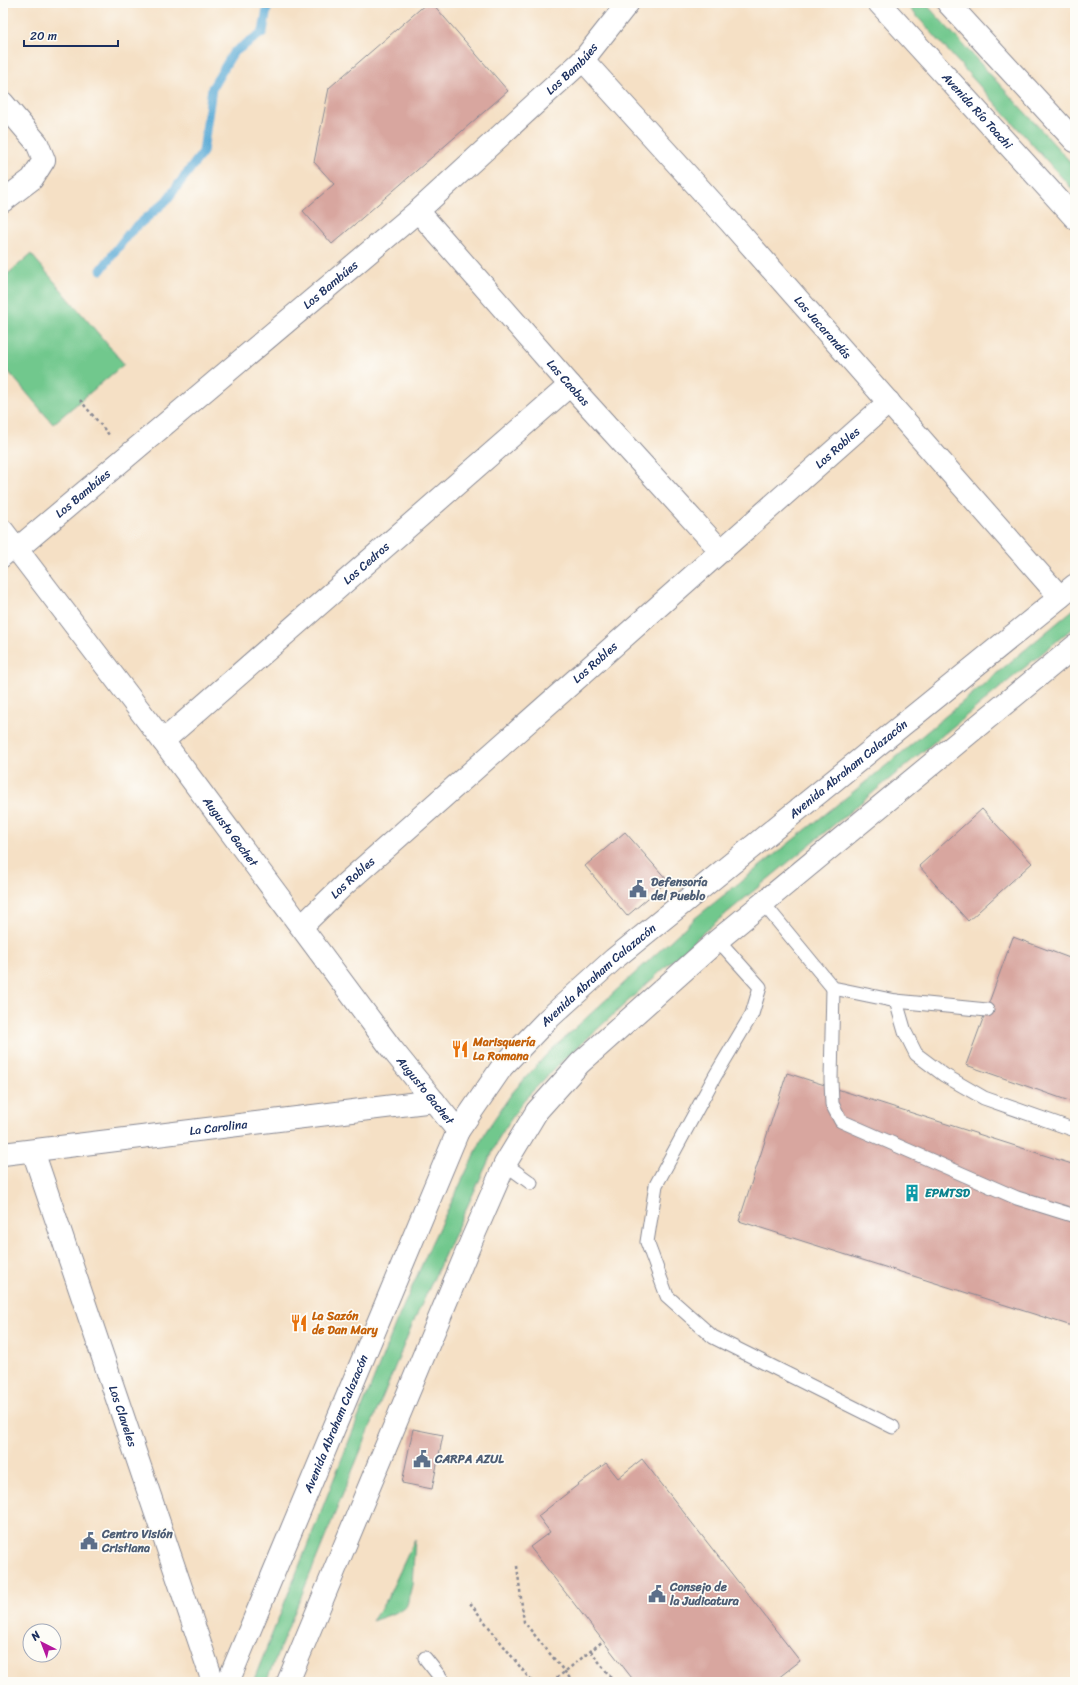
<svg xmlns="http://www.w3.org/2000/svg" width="1078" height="1685" viewBox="0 0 1078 1685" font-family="Sriracha,sans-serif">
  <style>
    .green { fill: #71c88d; stroke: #467c76 }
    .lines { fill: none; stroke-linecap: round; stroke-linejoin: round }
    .stream { stroke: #5cabd6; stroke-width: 9 }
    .building { fill: #d8a69f }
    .service-casing { stroke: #888892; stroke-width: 15 }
    .minor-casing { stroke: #888892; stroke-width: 24 }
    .secondary-casing { stroke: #888892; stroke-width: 24 }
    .path { stroke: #888892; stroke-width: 2.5; stroke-dasharray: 3 3; stroke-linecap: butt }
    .service { stroke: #fff; stroke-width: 13 }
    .minor { stroke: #fff; stroke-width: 22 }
    .secondary { stroke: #fff; stroke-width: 22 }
    .labels { text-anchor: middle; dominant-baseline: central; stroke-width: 3.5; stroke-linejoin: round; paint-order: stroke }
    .street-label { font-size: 12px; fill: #1b2f5e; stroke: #fdfcf7 }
    .service-label { font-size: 12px; font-weight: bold; fill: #4e5e75; stroke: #fdfcf7; text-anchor: start }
    .food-label { font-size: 12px; font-weight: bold; fill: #c56008; stroke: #fdfcf7; text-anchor: start }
    .culture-label { font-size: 12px; font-weight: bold; fill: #0d838f; stroke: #fdfcf7; text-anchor: start }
  </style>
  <rect width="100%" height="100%" fill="#fdfcf7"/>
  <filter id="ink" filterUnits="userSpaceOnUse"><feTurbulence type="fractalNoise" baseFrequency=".025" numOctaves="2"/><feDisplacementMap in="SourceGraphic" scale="8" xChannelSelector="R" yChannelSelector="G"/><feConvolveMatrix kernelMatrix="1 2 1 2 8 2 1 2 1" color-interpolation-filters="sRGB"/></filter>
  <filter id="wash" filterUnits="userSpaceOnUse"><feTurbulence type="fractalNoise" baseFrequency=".012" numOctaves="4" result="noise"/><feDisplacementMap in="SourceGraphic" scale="16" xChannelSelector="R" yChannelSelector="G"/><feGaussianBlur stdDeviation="0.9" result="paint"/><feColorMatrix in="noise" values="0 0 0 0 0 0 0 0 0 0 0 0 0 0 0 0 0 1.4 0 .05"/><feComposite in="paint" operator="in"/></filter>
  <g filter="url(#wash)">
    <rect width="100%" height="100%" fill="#f5e0c5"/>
    <g class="green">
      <polygon points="905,3 925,3 1075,167 1075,192"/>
      <polygon points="31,254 124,364 53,424 3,365 3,278"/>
      <polygon points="1075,608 1075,626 705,931 558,1065 523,1101 500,1136 412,1325 266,1682 253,1682 396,1323 432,1242 486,1131 512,1093 548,1053 694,919 893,760"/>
      <polygon points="415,1539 412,1585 407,1605 395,1613 372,1621 387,1599"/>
    </g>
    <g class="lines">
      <polyline class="stream" points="101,270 129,233 166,201 203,152 212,88 233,53 263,32 268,3"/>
    </g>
    <g id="blocks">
      <g class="building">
        <polygon points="427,3 432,3 508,91 332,244 303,211 334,184 314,162 329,88"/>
        <polygon points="982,809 1032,863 968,921 919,866"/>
        <polygon points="625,832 668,881 627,916 585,866"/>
        <polygon points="1013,937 1075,960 1075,1103 966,1065"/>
        <polygon points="787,1073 1075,1165 1075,1327 739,1221"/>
        <polygon points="413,1429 443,1435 432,1489 402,1483"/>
        <polygon points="642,1459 800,1661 773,1682 635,1682 530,1547 550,1532 538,1516 606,1463 618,1478"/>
      </g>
    </g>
  </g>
  <g filter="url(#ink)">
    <use href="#blocks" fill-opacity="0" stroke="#888892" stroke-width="1"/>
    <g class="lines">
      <g class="service-casing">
        <g id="service">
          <polyline points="3,561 17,549"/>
          <polyline points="763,903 833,988 896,1001 987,1010"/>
          <polyline points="718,940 760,987 752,1014 715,1076 656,1185 647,1242 667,1296 713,1337 893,1427"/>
          <polyline points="833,988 831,1080 832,1104 841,1121 1017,1198 1075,1216"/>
          <polyline points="896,1001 905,1032 916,1054 944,1075 984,1098 1075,1130"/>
          <polyline points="505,1164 531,1183"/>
          <polyline points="425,1658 444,1682"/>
        </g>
      </g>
      <g class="minor-casing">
        <g id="minor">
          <path id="s1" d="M583,60L730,222L1060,597"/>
          <polyline points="3,103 37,143 44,160 32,179 3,201"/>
          <path id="s2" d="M418,211L570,385L721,551"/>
          <path id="s3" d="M3,531L163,741L391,1048L458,1131"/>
          <path id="s4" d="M17,549L418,211L583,60L628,3"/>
          <path id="s5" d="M163,741L570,385"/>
          <path id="s6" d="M302,926L344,885L889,402"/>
          <path id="s7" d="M33,1151L213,1682"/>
          <path id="s8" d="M3,1154L434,1101"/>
        </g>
      </g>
      <g class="secondary-casing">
        <g id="secondary">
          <path id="s9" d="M879,3L1075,218"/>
          <polyline points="948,3 1075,141"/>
          <path id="s10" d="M228,1682L458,1131L502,1067L547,1020L614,959L1075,585"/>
          <polyline points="288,1682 473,1237 505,1164 537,1111 580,1063 718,940 1075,646"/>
        </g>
      </g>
      <g class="path">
        <polyline points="80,400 110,436"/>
        <polyline points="517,1566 524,1622 573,1682"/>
        <polyline points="470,1603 532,1682"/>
        <polyline points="591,1651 614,1682"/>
        <polyline points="552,1682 603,1641"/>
      </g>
      <use href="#service" class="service"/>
      <use href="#minor" class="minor"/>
      <use href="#secondary" class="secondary"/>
    </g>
  </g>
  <defs>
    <g id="civic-bare" transform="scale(1.38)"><path d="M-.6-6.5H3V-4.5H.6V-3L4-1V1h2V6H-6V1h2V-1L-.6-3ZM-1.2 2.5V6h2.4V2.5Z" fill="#5c6f8a" stroke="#fdfcf7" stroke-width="2.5" paint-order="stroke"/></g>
    <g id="restaurant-bare" transform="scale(1.38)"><path d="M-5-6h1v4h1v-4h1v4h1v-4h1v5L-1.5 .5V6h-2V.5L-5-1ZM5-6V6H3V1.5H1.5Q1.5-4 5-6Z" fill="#e8710a" stroke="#fdfcf7" stroke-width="2.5" paint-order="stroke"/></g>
    <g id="building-bare" transform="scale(1.38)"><path d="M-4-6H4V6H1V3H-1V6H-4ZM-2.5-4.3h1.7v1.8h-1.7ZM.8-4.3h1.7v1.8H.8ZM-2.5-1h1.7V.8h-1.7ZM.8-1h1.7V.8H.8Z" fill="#0f9aa8" stroke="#fdfcf7" stroke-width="2.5" paint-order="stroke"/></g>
  </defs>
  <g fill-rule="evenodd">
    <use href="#civic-bare" x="638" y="889"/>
    <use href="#restaurant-bare" x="460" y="1049"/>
    <use href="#building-bare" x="912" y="1193"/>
    <use href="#restaurant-bare" x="299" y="1323"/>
    <use href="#civic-bare" x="422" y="1459"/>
    <use href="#civic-bare" x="89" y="1541"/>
    <use href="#civic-bare" x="657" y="1594"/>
  </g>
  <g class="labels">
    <g class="street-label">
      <text stroke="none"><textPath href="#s4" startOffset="734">Los Bambúes</textPath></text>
      <text stroke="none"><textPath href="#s9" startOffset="146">Avenida Río Toachi</textPath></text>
      <text stroke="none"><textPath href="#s4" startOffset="410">Los Bambúes</textPath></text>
      <text stroke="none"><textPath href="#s1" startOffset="359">Los Jacarandás</textPath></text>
      <text stroke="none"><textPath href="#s2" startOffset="228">Las Caobas</textPath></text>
      <text stroke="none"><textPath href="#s6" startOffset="718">Los Robles</textPath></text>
      <text stroke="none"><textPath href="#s4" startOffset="86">Los Bambúes</textPath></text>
      <text stroke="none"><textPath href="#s5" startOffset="270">Los Cedros</textPath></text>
      <text stroke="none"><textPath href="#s6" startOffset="394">Los Robles</textPath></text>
      <text stroke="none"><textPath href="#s10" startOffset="1132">Avenida Abraham Calazacón</textPath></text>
      <text stroke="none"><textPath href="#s3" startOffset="377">Augusto Gachet</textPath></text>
      <text stroke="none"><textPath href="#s6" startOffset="70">Los Robles</textPath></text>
      <text stroke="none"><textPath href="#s10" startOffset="808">Avenida Abraham Calazacón</textPath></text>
      <text stroke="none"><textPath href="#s3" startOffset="701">Augusto Gachet</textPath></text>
      <text stroke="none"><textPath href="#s8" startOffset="217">La Carolina</textPath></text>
      <text stroke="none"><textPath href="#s7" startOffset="280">Los Claveles</textPath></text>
      <text stroke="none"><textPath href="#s10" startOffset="280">Avenida Abraham Calazacón</textPath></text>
    </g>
    <g class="service-label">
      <text x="651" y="882">Defensoría<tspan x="651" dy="14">del Pueblo</tspan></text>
      <text x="435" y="1459">CARPA AZUL</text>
      <text x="102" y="1534">Centro Visión<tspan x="102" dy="14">Cristiana</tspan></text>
      <text x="670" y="1587">Consejo de<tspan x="670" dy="14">la Judicatura</tspan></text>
    </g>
    <g class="food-label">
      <text x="473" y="1042">Marisquería<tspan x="473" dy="14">La Romana</tspan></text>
      <text x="312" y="1316">La Sazón<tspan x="312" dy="14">de Dan Mary</tspan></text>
    </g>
    <g class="culture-label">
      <text x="925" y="1193">EPMTSD</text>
    </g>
  </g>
  <rect width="1078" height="1685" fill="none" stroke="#fdfcf7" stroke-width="16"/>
  <g transform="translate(42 1643) rotate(318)"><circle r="19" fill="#fdfcf7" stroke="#a3aaba"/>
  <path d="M0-3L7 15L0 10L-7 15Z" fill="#b5179e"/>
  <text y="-6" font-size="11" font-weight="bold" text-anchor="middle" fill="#1b2f5e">N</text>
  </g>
  <path d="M24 40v6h94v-6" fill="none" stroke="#1b2f5e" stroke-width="2"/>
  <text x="30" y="40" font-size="12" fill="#1b2f5e" stroke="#fdfcf7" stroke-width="3" paint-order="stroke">20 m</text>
</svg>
